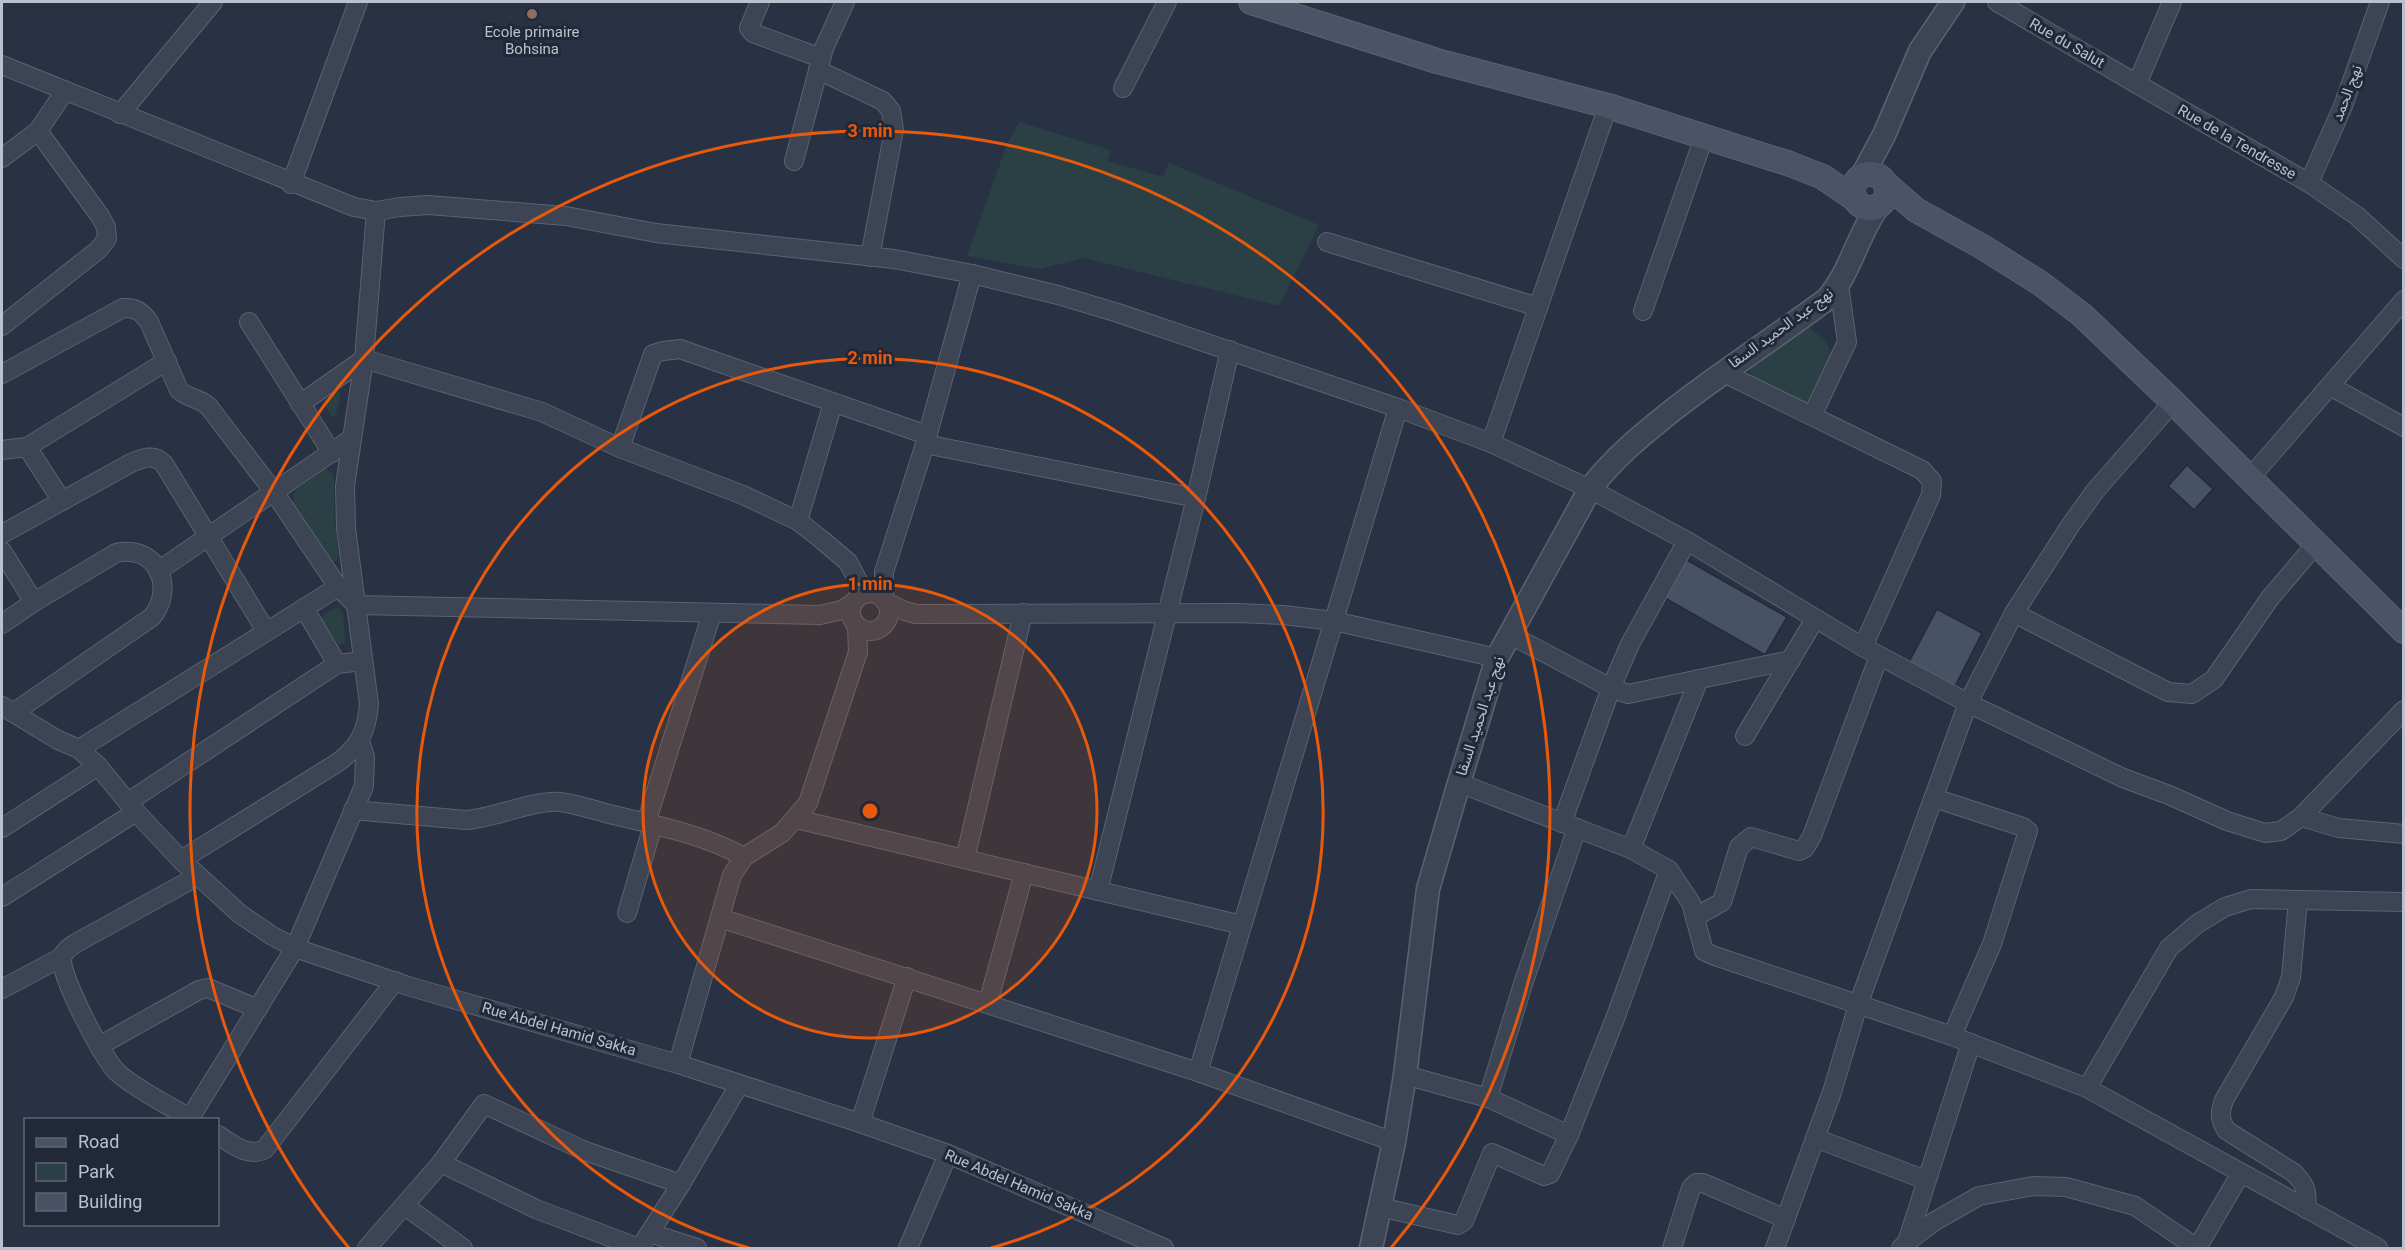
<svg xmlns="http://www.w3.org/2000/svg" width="2405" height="1250" viewBox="0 0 2405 1250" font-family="Roboto,'Noto Sans Arabic',sans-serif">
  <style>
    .green { fill: #2a4045 }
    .building { fill: #475265; stroke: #232b3b; stroke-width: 1.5 }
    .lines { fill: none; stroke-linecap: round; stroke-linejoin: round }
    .minor-casing { stroke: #5b6271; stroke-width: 20 }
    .tertiary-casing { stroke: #5b6271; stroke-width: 25 }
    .secondary-casing { stroke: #5b6271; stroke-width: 26 }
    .minor { stroke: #3d4453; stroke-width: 18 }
    .tertiary { stroke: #3d4453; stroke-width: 22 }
    .secondary { stroke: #4b5366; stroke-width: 24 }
    .ring { fill: none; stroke: #e8590c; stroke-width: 3 }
    .education-dot { fill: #8d6e63; stroke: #212939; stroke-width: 2 }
    .labels { text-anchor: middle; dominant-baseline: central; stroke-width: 6; stroke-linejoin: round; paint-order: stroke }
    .poi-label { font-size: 15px; fill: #bac0cd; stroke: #212939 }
    .street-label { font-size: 15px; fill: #bac0cd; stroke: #212939 }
    .centre { fill: #e8590c; stroke: #212939; stroke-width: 3 }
    .ring-label { font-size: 18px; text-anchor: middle; font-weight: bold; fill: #e8590c; stroke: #212939; stroke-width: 6; stroke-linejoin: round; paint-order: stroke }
  </style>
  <rect width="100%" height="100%" fill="#283244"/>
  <g class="green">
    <polygon points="1019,122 1111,150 1108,161 1163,177 1169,163 1319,225 1279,306 1084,258 1039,269 967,256 1007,144"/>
    <polygon points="1809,327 1827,343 1832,356 1811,400 1804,403 1752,377 1750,370 1753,366 1788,339"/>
    <polygon points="339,391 341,395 335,417 331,416 324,404 325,400"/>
    <polygon points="325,469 332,473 334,479 334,519 339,556 335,562 329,561 294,504 293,496 298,488"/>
    <polygon points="338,607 343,613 345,639 344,643 338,645 321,619 324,614"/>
  </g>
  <g class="building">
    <polygon points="2187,465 2213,489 2194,510 2168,486"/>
    <polygon points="1685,559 1787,617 1765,655 1663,597"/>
    <polygon points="1937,609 1982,633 1954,688 1908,664"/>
  </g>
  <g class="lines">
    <g class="minor-casing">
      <g id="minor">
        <polyline points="760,2 749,28 753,33 821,58"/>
        <polyline points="1997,2 2137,84"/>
        <polyline points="2172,2 2137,84 2309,183 2357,216 2404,259"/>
        <polyline points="2,65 354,207 376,211 400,207 428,205 566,216 656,233 894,259 972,274 1058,295 1118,313 1398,408 1491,443 1590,489 1687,541 1863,647 1968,703 2123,778 2169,795 2227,821 2265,833 2281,831 2301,817 2404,710"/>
        <polyline points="818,70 883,101 891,111 894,130 870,257"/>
        <polyline points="1123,88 1167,2"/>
        <polyline points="120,114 213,2"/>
        <polyline points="2,158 38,131 65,91"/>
        <polyline points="794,161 824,48 845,2"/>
        <polyline points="2309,183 2343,106 2380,2"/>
        <polyline points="291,184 358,2"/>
        <polyline points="1327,242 1538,307"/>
        <polyline points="1643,311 1704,137"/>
        <polyline points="249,322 332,453"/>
        <polyline points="2,326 98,250 107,239 106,227 100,216 38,131"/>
        <polyline points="1722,372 1922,470 1932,481 1931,495 1863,647"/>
        <path d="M2,374L123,308C136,307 142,312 149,322L179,390C188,399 201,398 209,407L274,492L338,587L356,605L820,615L842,610L853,603"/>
        <polyline points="2330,386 2404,427"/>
        <polyline points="300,404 364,359 542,412 620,448 743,495 798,521 822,540 848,562 865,594"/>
        <polyline points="1812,416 1847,342 1839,285"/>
        <polyline points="1491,443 1608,106"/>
        <polyline points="925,444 1196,498"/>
        <polyline points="27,447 62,501"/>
        <polyline points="620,448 653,354 663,351 680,349 927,435"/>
        <polyline points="2,450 27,447 167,361"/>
        <polyline points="2250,478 2404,300"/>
        <polyline points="798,521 833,403"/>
        <path d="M2,534L131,463C143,458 154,453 164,464L266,631"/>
        <polyline points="2,551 34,602"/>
        <polyline points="158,571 351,439"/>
        <circle cx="870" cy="612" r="19"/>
        <polyline points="884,600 884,572 925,444 972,274"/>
        <polyline points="886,602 905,611 916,614 1239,613 1283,615 1334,621 1497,658"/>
        <polyline points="304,608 337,664"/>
        <polyline points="2014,613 2168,692 2192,694 2214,679 2270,598 2316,544"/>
        <path d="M2,624L34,602L116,553C157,544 176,587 152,617L13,713"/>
        <polyline points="1509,634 1611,688 1628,694 1791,660"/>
        <polyline points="2,706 58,740 79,749 98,766 135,811"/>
        <polyline points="1745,736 1815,619"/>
        <polyline points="79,749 338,587"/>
        <polyline points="1459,783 1631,849 1669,870 1691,903 1704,951 1712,955 1952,1036 1992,944 2028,831 2023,827 1934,798"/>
        <polyline points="128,802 337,664 363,661"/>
        <path d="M353,810L466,820C496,818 532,800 560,802C576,804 594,810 609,814C655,825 703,834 744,857"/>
        <polyline points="2301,817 2339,828 2404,834"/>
        <polyline points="796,819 1242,925"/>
        <polyline points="646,823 712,613"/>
        <polyline points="1562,823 1611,688 1630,644 1687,541"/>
        <polyline points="2,828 98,766"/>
        <polyline points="1631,849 1699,679"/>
        <polyline points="965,859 1023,613"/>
        <path d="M181,860L337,763C359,747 367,731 369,704L346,528L345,486L364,359L376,211"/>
        <polyline points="1098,891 1196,498 1230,350"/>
        <polyline points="2,897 136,812 181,860 240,914 271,935 295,948 408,986 678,1064 860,1123 948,1154 1164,1248"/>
        <path d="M2298,900L2291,977L2284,997L2224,1100C2220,1112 2219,1118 2226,1130L2294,1173C2306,1185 2308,1192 2306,1209"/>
        <polyline points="627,913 653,825"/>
        <polyline points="1695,917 1722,902 1739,847 1751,837 1799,851 1805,848 1812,836 1879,656"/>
        <polyline points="720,918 1198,1072 1394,1142"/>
        <polyline points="2,989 62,957"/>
        <polyline points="988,1003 1024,873"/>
        <polyline points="1952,1036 2087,1088 2378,1248"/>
        <polyline points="99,1046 199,990 208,988 258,1009"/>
        <polyline points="678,1064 732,875 744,857 782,833 808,803 858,652 857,627"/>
        <polyline points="1198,1072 1398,408"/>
        <polyline points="1405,1075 1488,1098 1569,1135"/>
        <polyline points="2087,1088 2169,948 2197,924 2225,907 2251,899 2404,902"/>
        <polyline points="1488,1098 1523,984 1577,828"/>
        <polyline points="190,1118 295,948 364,786 365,757 360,741"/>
        <path d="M193,1120C169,1105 140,1092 118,1073C104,1061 61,978 62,959C63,951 70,947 76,943L198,876"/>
        <polyline points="860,1123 907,977"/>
        <path d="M218,1135C232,1144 248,1158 265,1149L395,981"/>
        <polyline points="1815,1138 1926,1180"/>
        <polyline points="441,1163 536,1209 639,1248"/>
        <polyline points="405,1206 463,1248"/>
        <polyline points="1380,1207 1458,1225 1464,1221 1492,1153 1544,1176 1550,1174 1569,1135 1616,1016 1669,870"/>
        <polyline points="650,1233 697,1248"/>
        <polyline points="1907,1242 1971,1043"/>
        <polyline points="367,1248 441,1163 484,1104 585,1151 681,1184"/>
        <polyline points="640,1248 681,1184 739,1085"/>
        <polyline points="908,1248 948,1154"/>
        <polyline points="1672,1248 1691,1188 1696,1183 1703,1183 1786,1219"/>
        <polyline points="1775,1248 1832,1092 1858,1005 1968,703 2014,613 2070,526 2095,491 2173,402"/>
        <polyline points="1901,1248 1907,1242 1935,1221 1979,1196 2033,1186 2066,1187 2135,1206 2197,1248"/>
        <polyline points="2197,1248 2241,1173"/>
      </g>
    </g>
    <g class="tertiary-casing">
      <g id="tertiary">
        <polyline points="1862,176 1884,135 1920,51 1953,2"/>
        <path d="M1371,1248L1394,1142L1405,1075L1428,889L1459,783L1497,658L1590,489C1613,458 1643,434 1673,410C1723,371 1776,337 1827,299C1850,273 1857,237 1877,208"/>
      </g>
    </g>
    <g class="secondary-casing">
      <g id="secondary">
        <polyline points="1251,2 1437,61 1608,106 1790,164 1823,177 1855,199"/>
        <circle cx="1870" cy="191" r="17"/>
        <polyline points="1886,184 1916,210 1981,246 2040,283 2082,315 2173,402 2404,631"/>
      </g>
    </g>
    <use href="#minor" class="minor"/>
    <use href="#tertiary" class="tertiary"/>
    <use href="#secondary" class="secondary"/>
  </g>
  <circle cx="870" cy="811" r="227" fill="#e8590c" fill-opacity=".12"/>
  <g class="ring">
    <circle cx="870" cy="811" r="227"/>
    <path d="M749 1248A453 453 0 1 1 991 1248"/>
    <path d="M349 1248A680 680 0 1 1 1391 1248"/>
  </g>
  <circle class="education-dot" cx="532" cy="14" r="6"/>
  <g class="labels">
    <g class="poi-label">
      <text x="532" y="32">Ecole primaire<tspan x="532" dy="17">Bohsina</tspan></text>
    </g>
    <g class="street-label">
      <text transform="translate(2067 43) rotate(30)">Rue du Salut</text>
      <text transform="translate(2347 93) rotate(-69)">نهج الحمد</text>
      <text transform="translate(2237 142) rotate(30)">Rue de la Tendresse</text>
      <text transform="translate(1781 328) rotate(-36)">نهج عبد الحميد السقا</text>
      <text transform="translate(1480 716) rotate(-72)">نهج عبد الحميد السقا</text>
      <text transform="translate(559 1029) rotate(16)">Rue Abdel Hamid Sakka</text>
      <text transform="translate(1019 1185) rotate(23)">Rue Abdel Hamid Sakka</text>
    </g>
  </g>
  <circle cx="870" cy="811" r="9" class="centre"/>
  <g class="ring-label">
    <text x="870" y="137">3 min</text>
    <text x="870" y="364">2 min</text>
    <text x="870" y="590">1 min</text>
  </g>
  <rect width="2405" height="1250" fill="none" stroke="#bac0cd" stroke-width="6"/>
  <rect x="24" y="1118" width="195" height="108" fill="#212939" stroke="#5e6574" stroke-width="1.5"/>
  <rect x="36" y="1138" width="30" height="9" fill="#4b5366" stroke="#5e6574" stroke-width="1.5"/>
  <text x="78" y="1148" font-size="18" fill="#bac0cd">Road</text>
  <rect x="36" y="1163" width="30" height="18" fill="#2a4045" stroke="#5e6574" stroke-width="1.5"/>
  <text x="78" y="1178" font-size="18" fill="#bac0cd">Park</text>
  <rect x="36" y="1193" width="30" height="18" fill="#475265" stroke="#5e6574" stroke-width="1.5"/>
  <text x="78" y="1208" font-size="18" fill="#bac0cd">Building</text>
</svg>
